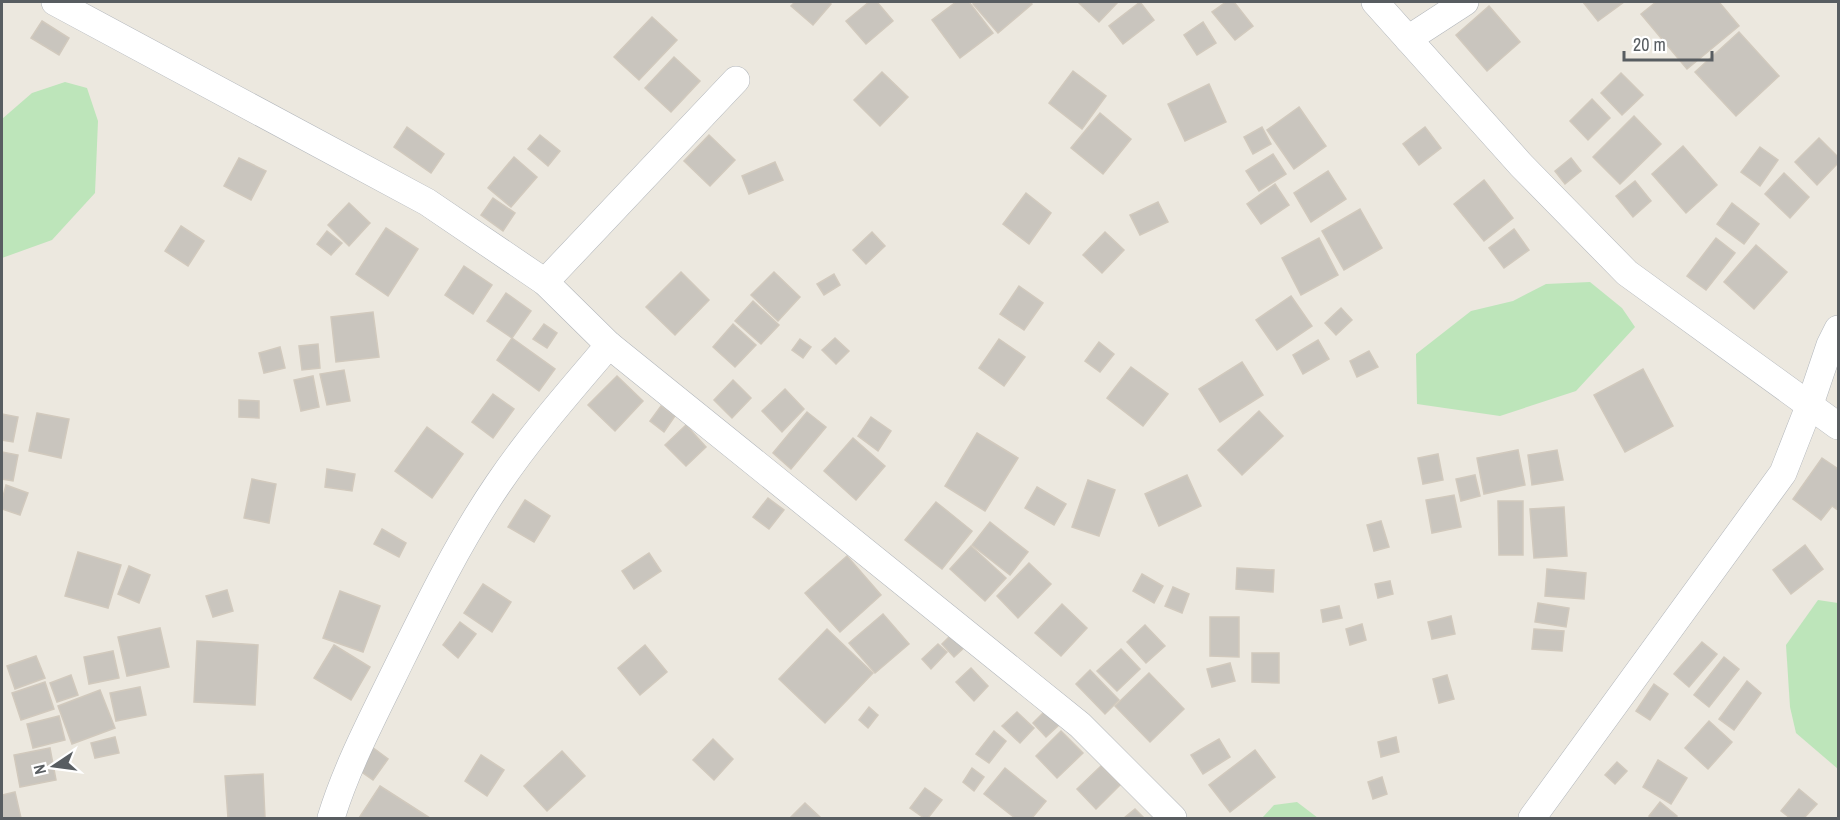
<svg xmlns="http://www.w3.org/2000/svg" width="1840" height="820" viewBox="0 0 1840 820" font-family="'Archivo Narrow',sans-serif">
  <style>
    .green { fill: #bde5ba }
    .building { fill: #c9c5be; stroke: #d1c9bd; stroke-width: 1.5 }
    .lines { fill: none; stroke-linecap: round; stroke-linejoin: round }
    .minor-casing { stroke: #b2b6bb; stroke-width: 28 }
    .minor { stroke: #fff; stroke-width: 27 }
  </style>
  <rect width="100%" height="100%" fill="#ece8df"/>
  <g class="green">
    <polygon points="65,82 87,88 98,121 95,193 52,240 2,258 2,119 32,93"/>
    <polygon points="1590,282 1622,308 1635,327 1576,391 1500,416 1417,404 1416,354 1471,311 1513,301 1546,284"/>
    <polygon points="1818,600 1838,603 1838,769 1796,733 1790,707 1786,645"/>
    <polygon points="1297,802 1318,818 1262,818 1274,805"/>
  </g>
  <g class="building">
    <polygon points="795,2 829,2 831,4 813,25 791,6"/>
    <polygon points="869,2 877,2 893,21 866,44 846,21"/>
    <polygon points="956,2 969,2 993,33 960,58 932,20"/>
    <polygon points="976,2 1029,2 1032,4 998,33 973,4"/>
    <polygon points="1078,2 1118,2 1099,22"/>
    <polygon points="1140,2 1154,20 1123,44 1109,26"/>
    <polygon points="1226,2 1234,2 1253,26 1235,40 1212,12"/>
    <polygon points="1583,2 1624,2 1598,21"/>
    <polygon points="1656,2 1719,2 1739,26 1687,69 1641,14"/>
    <polygon points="1489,6 1520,42 1487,71 1456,35"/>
    <polygon points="652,17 677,40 639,80 614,57"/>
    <polygon points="42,21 69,38 59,55 31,38"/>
    <polygon points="1203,22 1216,43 1197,55 1184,35"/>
    <polygon points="1739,32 1779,76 1736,116 1695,72"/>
    <polygon points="674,57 700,81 671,112 645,88"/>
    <polygon points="1073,71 1106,96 1082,129 1049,103"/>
    <polygon points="882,72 908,97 880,126 854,100"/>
    <polygon points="1621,73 1643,95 1622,115 1601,93"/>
    <polygon points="1209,84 1226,122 1185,141 1168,104"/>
    <polygon points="1592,99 1610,118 1588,140 1570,121"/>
    <polygon points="1299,107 1326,146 1294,169 1267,130"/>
    <polygon points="1100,113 1131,139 1103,174 1071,148"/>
    <polygon points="1634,116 1661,144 1620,184 1593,157"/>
    <polygon points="407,127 444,154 431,173 394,147"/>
    <polygon points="1262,127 1271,144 1253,154 1244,137"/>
    <polygon points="1425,127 1441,148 1419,165 1403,144"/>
    <polygon points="540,135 560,151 548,166 528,149"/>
    <polygon points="709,135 735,160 710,186 684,161"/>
    <polygon points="1819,138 1838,157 1838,163 1817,185 1795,162"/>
    <polygon points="1683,146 1717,185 1686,213 1652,174"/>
    <polygon points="1760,147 1778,160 1760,186 1741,172"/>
    <polygon points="1273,154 1286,174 1259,191 1246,171"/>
    <polygon points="514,157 537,177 511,207 488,188"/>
    <polygon points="239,158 266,171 251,200 224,186"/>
    <polygon points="1571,158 1581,171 1565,184 1555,171"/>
    <polygon points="775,162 783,180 749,194 742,176"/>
    <polygon points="1328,171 1346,199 1311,222 1294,193"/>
    <polygon points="1784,173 1809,197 1790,218 1765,194"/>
    <polygon points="1484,180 1513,218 1484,241 1454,204"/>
    <polygon points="1635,181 1651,201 1633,217 1616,196"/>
    <polygon points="1275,184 1289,205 1261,224 1247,204"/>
    <polygon points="1026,193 1051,213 1029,244 1003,224"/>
    <polygon points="493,198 515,213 503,231 481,215"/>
    <polygon points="1158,202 1168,222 1140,235 1130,215"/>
    <polygon points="349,203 370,223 349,246 328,225"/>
    <polygon points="1732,203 1759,224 1744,244 1717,224"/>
    <polygon points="1360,209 1382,248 1344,270 1322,231"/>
    <polygon points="181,226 204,241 188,266 165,251"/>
    <polygon points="386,228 418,249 388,296 356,274"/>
    <polygon points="1514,229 1529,250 1504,268 1489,248"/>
    <polygon points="327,231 342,243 331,255 317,244"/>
    <polygon points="872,232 885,246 866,264 853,250"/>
    <polygon points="1105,232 1124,250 1102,273 1083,255"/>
    <polygon points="1319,238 1338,275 1301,295 1282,258"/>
    <polygon points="1716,238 1735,253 1706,290 1687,276"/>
    <polygon points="1756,245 1787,272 1754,309 1724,282"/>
    <polygon points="464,266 492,285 473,314 445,295"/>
    <polygon points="681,272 709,300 675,335 646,307"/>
    <polygon points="774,272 800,297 778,321 751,295"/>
    <polygon points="834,274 840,285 824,295 817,284"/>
    <polygon points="1019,286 1043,303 1024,330 1000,314"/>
    <polygon points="506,293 531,311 512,338 487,321"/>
    <polygon points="1291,296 1312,326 1277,350 1256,320"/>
    <polygon points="753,301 779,325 761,344 735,321"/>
    <polygon points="1341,308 1352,320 1336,335 1325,323"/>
    <polygon points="373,312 379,357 336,362 331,317"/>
    <polygon points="544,324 557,333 547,348 533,339"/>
    <polygon points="733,324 756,345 735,367 713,347"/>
    <polygon points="512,338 555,369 539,391 497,360"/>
    <polygon points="835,338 849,351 836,364 822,350"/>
    <polygon points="800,339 811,347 803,358 792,350"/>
    <polygon points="999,339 1025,357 1004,386 979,368"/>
    <polygon points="1318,340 1329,359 1303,374 1293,355"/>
    <polygon points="1099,342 1114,354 1100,372 1085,361"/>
    <polygon points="318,344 320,368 302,370 299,346"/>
    <polygon points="280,347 285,368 264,373 259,353"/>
    <polygon points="1369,351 1378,367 1357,377 1350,361"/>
    <polygon points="1242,362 1263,395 1220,422 1199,389"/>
    <polygon points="1131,367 1168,394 1143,426 1107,398"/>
    <polygon points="1643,369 1673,426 1625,452 1594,395"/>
    <polygon points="344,370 350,401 327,405 320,374"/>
    <polygon points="313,376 319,407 301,411 294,380"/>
    <polygon points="617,376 643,401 615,431 588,405"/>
    <polygon points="733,380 751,398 732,418 714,400"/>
    <polygon points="785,389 804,409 782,432 762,411"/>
    <polygon points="493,394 514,409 493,438 472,422"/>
    <polygon points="239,400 259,401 259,418 239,417"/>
    <polygon points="661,406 675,416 664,432 650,421"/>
    <polygon points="1259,411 1283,436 1242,475 1218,450"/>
    <polygon points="807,412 826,427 791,469 773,453"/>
    <polygon points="37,413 69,419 61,458 29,451"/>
    <polygon points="2,414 18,417 13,442 2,440"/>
    <polygon points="871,417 891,431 878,451 858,436"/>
    <polygon points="686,425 706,447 686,466 665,445"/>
    <polygon points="427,427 463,454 432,498 395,471"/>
    <polygon points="977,433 1018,458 985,511 945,486"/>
    <polygon points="853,438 885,466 856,500 824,471"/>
    <polygon points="1518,450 1525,485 1484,494 1477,458"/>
    <polygon points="1557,450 1563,480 1532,485 1528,455"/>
    <polygon points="2,452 18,455 13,481 2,479"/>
    <polygon points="1438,454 1443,480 1423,484 1418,458"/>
    <polygon points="1822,458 1838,469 1838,510 1832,506 1821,520 1793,499"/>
    <polygon points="327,469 355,474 352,491 325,487"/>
    <polygon points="1187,475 1201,506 1159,526 1145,494"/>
    <polygon points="1475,475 1480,496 1461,501 1456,479"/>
    <polygon points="252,479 276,484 269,523 244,518"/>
    <polygon points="1088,480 1115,490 1099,536 1072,527"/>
    <polygon points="6,485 28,493 20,515 2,509 2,500"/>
    <polygon points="1037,487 1066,504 1054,525 1025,508"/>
    <polygon points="1454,495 1461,527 1432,533 1426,500"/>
    <polygon points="768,498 784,510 769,529 753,517"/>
    <polygon points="525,500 550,516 534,542 508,527"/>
    <polygon points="1498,501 1523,501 1523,555 1499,555"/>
    <polygon points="936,502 972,531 942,569 905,540"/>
    <polygon points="1564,507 1567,556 1534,558 1530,509"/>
    <polygon points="1381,521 1389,547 1374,551 1367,525"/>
    <polygon points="990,522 1028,552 1010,575 972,545"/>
    <polygon points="382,529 406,543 399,557 374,544"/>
    <polygon points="1805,545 1823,569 1791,594 1773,570"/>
    <polygon points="971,546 1006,578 985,601 950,569"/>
    <polygon points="78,552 121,565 108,608 65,596"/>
    <polygon points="649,553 661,571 634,589 622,571"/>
    <polygon points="847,556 881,595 840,632 805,593"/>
    <polygon points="1029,563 1051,584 1018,618 997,596"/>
    <polygon points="129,566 150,575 139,603 118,594"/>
    <polygon points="1237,568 1274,570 1273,592 1236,589"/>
    <polygon points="1547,569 1586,573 1584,599 1545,596"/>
    <polygon points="1142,574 1163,586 1154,603 1133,591"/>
    <polygon points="1390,581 1393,594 1378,598 1375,584"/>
    <polygon points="483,584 511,602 492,632 464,613"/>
    <polygon points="1173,587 1189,594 1182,613 1165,606"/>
    <polygon points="227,590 233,611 213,617 206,596"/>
    <polygon points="340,591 380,606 363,652 323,638"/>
    <polygon points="1538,603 1569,608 1566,627 1535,622"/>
    <polygon points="1062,604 1087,628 1061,656 1035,633"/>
    <polygon points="1339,606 1342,618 1323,622 1321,610"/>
    <polygon points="883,614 909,644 875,673 849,643"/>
    <polygon points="1451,616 1455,634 1432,639 1428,622"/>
    <polygon points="1210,617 1239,617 1239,657 1210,656"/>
    <polygon points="460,622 476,634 458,658 443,645"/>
    <polygon points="1362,624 1366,640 1350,645 1346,629"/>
    <polygon points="1145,625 1165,646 1146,663 1127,642"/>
    <polygon points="160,628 169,667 127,676 118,637"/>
    <polygon points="827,629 873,673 825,723 779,679"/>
    <polygon points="1534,629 1564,631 1562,651 1532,649"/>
    <polygon points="954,632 966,646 954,657 942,644"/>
    <polygon points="197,641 258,645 255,705 194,702"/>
    <polygon points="1702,642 1717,654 1689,687 1674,674"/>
    <polygon points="938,644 947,652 931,669 922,659"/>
    <polygon points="334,645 370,667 351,700 314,678"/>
    <polygon points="645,645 667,672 640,695 618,668"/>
    <polygon points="1121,649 1140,669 1117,691 1097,671"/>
    <polygon points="113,651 119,678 89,684 84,657"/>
    <polygon points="1252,653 1279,653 1279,683 1252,682"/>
    <polygon points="36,656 45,678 15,689 7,666"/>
    <polygon points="1724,657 1739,669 1709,707 1694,695"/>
    <polygon points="1230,663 1235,681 1212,687 1207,669"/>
    <polygon points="971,668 988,686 974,701 956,682"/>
    <polygon points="1090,670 1119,700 1105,714 1076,684"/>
    <polygon points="1149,673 1184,709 1150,742 1115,706"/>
    <polygon points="71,675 78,695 57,702 50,683"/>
    <polygon points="1447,675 1454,699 1439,703 1433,679"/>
    <polygon points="1747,681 1761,693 1734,730 1719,719"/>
    <polygon points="45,682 54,709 21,720 12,693"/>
    <polygon points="1654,684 1668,694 1650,720 1636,711"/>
    <polygon points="140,687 146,715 116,721 110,693"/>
    <polygon points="100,690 115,728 72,744 58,706"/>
    <polygon points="869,707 878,715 868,728 859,720"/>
    <polygon points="1045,711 1059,725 1046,737 1033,723"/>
    <polygon points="1017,712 1034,728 1020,743 1002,726"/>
    <polygon points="59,716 65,740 33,748 27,724"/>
    <polygon points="1709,721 1732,742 1708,769 1685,748"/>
    <polygon points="994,731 1006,741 989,763 976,754"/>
    <polygon points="1061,731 1083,753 1057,778 1036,756"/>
    <polygon points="115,737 119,753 95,758 91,743"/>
    <polygon points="1396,737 1399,752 1381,757 1378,742"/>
    <polygon points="713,739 733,759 714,780 693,760"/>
    <polygon points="1219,739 1230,757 1203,774 1191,755"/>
    <polygon points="368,744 388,759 373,780 353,766"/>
    <polygon points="50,748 56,780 20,787 14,755"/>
    <polygon points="1255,750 1275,777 1230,812 1209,785"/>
    <polygon points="562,751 585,776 547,811 524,786"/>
    <polygon points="481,755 504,770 487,796 465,781"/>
    <polygon points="1658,760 1687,778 1671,804 1643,787"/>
    <polygon points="1617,762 1627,771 1615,784 1605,775"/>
    <polygon points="1101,766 1120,785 1096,809 1077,789"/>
    <polygon points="972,768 984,777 974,791 963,782"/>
    <polygon points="1005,768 1046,801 1032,818 1015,818 984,794"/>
    <polygon points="263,774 265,818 228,818 225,776"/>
    <polygon points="1382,777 1387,794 1373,799 1368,782"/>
    <polygon points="380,786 430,818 359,818"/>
    <polygon points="925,788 942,800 928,818 924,818 910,808"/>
    <polygon points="1799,789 1817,804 1804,818 1790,818 1781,811"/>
    <polygon points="15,792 21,818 2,818 2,795"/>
    <polygon points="1660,802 1677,816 1675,818 1652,818 1649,816"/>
    <polygon points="805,803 821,818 790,818"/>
    <polygon points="1135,809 1144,818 1124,818"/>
  </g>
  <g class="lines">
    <g class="minor-casing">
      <g id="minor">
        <polyline points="55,2 427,202 545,282 609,345 1080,725 1173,818"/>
        <polyline points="1375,2 1521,165 1627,273 1838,426"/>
        <polyline points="1408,39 1465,2"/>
        <polyline points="545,282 736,80"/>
        <path d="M331,818C346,769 370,723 393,676C425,611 457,544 498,484C531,435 571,390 609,345"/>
        <polyline points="1532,818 1783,473 1810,404 1830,345 1838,329"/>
      </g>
    </g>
    <use href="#minor" class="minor"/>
  </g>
  <rect width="1840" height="820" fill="none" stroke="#585d61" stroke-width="6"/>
  <g transform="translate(54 766) rotate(257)" stroke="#ffffff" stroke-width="4.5" paint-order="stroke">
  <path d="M0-4.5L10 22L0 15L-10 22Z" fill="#585d61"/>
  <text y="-9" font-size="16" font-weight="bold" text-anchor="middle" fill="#585d61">N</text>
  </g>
  <path d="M1624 51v9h88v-9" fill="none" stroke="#585d61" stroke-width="3"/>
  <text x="1633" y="51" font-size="18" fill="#585d61" stroke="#ffffff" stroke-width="4.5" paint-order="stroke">20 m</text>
</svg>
